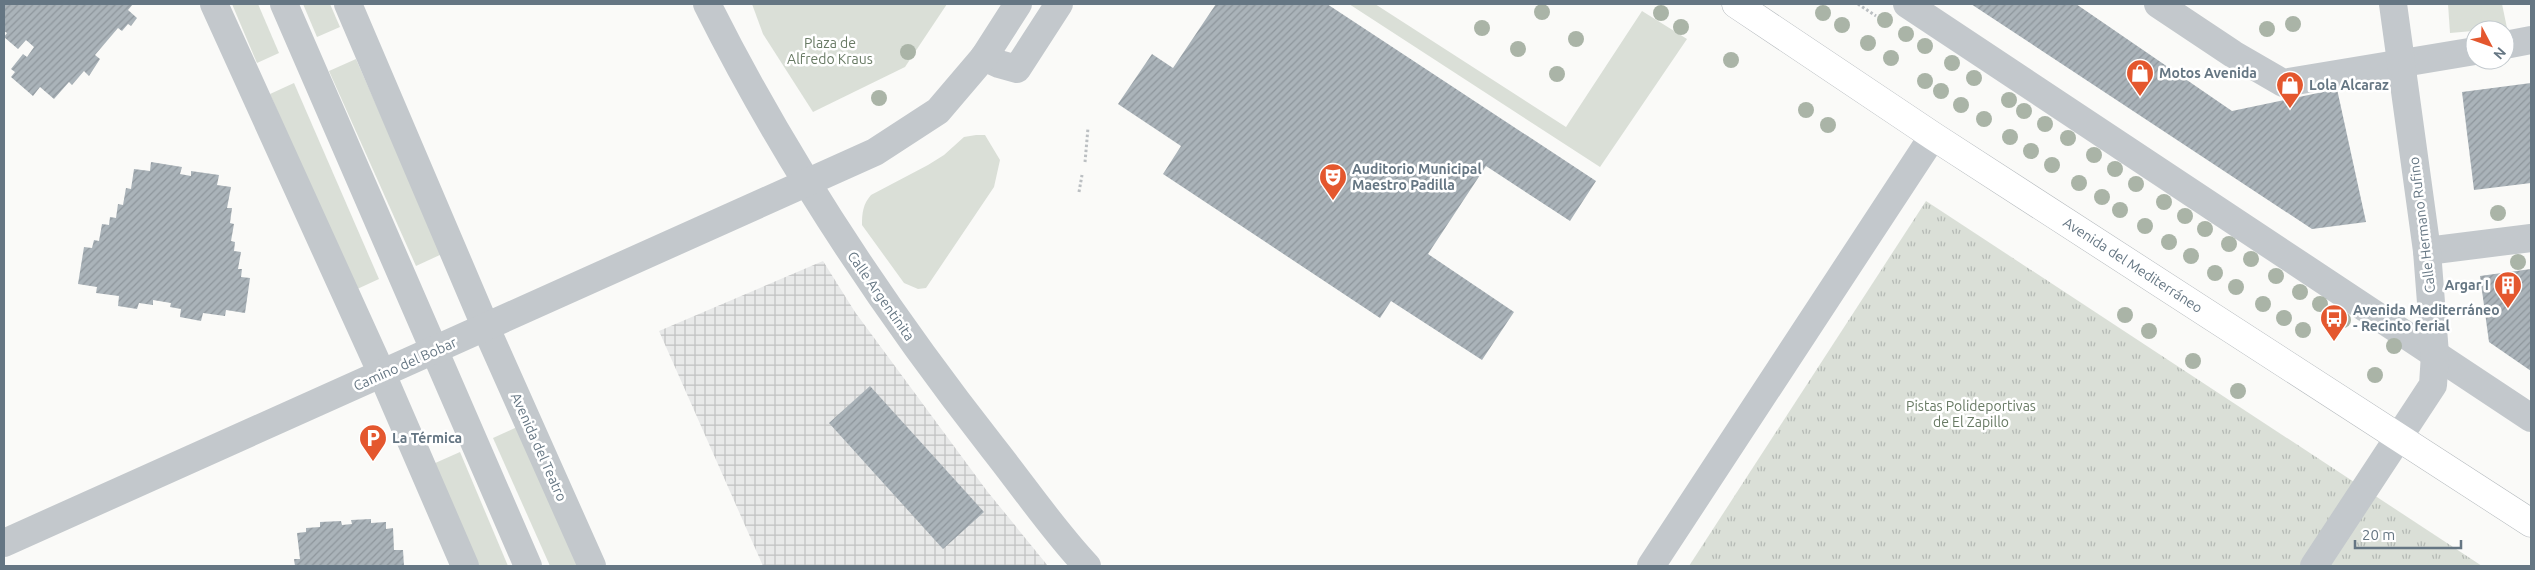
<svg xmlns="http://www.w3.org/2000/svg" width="2535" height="570" viewBox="0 0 2535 570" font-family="Ubuntu,sans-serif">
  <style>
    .industrial { fill: url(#industrial-grid) }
    .park { fill: url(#park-tufts) }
    .garden { fill: #dadfd7 }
    .building { fill: url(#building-hatch) }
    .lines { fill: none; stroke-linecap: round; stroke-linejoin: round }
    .major-casing { stroke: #b5babe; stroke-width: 29 }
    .path { stroke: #bbbfc2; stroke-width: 3; stroke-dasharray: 2.5 2.5; stroke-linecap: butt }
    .minor { stroke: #c3c8cc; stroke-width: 28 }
    .major { stroke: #fff; stroke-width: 28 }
    .tree { fill: #aab4a7 }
    .labels { text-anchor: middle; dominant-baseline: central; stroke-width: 5; stroke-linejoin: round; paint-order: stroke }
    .park-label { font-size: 14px; fill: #687a64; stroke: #fff }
    .poi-label { font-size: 14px; font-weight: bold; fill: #657683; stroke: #fff; text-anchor: start }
    .street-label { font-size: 14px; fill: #657683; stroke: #fff }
  </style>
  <defs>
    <pattern id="industrial-grid" width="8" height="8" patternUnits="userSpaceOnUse" patternTransform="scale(1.25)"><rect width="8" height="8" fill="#e8e9e9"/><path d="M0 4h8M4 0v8" fill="none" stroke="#c0c1c2"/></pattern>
    <pattern id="park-tufts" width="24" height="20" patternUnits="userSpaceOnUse" patternTransform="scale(1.25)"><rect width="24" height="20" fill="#dadfd7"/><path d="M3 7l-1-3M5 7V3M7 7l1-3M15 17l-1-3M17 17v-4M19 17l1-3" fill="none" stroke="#b4b9b4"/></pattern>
    <pattern id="building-hatch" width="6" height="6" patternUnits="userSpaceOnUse" patternTransform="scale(1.25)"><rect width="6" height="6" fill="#aab3b9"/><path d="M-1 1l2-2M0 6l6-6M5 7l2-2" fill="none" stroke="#8e969c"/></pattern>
  </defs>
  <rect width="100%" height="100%" fill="#fafaf8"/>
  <polygon class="industrial" points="823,261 855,312 987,491 1048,566 763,566 659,331"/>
  <polygon class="park" points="1926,201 2482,566 1689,566"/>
  <g class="garden">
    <polygon points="232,4 258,4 279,53 257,63"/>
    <polygon points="303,4 330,4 340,27 317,37"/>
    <polygon points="752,4 947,4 905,67 813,112 763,34"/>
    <polygon points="1349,4 1375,4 1566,127 1642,11 1687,39 1600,167"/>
    <polygon points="2448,4 2502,4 2507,28 2450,33"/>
    <polygon points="356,59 442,254 416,266 329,71"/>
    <polygon points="294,83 379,279 355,290 270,94"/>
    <path d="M976,135H985L1000,160L994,187L926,288L918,289L904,283L862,225C862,213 863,204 871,195L928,165L944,155L964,137Z"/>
    <polygon points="517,427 579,566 550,566 493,438"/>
    <polygon points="460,452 508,566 476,566 433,464"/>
  </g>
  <g class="building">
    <polygon points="4,4 133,4 128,10 137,18 131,26 128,24 122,31 118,28 95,55 100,59 89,76 84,71 72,85 69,82 54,99 40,87 33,96 11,77 15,72 11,69 23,54 27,57 34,47 26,40 18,49 4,37 7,33 4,31"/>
    <polygon points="1216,4 1327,4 1596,181 1570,221 1486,166 1428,254 1514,312 1482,360 1391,301 1380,318 1163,174 1181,146 1118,104 1152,54 1173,68"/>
    <polygon points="1971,4 2076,4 2232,111 2337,89 2366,222 2312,229"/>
    <polygon points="2531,83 2531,183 2474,190 2462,92"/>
    <polygon points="151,162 182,167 180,174 191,176 191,171 219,175 217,185 231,187 227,208 232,208 230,223 234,224 231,241 235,242 234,251 241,252 238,269 242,269 241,277 250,278 245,313 226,310 225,316 203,313 201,321 180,317 181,309 170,307 171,303 153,300 153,305 139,303 137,309 118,306 119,296 96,293 97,287 78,284 84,247 92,248 94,240 99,241 102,224 109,225 110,217 116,218 118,204 123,205 126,188 131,189 134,169 150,171"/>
    <polygon points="2531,269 2531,371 2489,342 2480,276"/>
    <polygon points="870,386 984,512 943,549 829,423"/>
    <polygon points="371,519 371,523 386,522 386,529 393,528 394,550 403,550 404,566 295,566 294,559 300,559 297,533 306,532 306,528 320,527 320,522 341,521 342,525 352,524 351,520"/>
  </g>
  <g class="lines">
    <g class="major-casing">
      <polyline id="major" points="1736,4 1933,136 2531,523"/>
    </g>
    <g class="path">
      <polyline points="1858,4 1876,16"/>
      <polyline points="1085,162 1088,128"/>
      <polyline points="1079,192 1082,175"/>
    </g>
    <g class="minor">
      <polyline points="214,4 382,374 465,566"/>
      <polyline points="284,4 528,566"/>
      <polyline points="348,4 486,328 592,566"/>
      <path d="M707,4C786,162 884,309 993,448C1024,487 1053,530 1087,566"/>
      <polyline points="1907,4 2531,418"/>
      <polyline points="2158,4 2233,54 2283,83 2475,51"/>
      <polyline points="2505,45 2531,40"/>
      <polyline points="984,57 999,64 1017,69 1059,4"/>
      <polyline points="2427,251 2531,238"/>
      <polyline points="4,543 875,152 938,111 984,57 1018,4"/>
      <polyline points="1651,566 1933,136"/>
      <polyline points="2314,566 2433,385 2435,354 2427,251 2393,4"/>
    </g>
    <use href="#major" class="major"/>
  </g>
  <g class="tree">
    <circle cx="1542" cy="12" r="8"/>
    <circle cx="1661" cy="13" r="8"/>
    <circle cx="1823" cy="13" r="8"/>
    <circle cx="1885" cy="20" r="8"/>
    <circle cx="2293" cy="24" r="8"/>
    <circle cx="1842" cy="25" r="8"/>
    <circle cx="1681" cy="27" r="8"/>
    <circle cx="1482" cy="28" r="8"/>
    <circle cx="2267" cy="29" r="8"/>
    <circle cx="1906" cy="34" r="8"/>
    <circle cx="1576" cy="39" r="8"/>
    <circle cx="1868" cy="43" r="8"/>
    <circle cx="1925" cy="46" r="8"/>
    <circle cx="1518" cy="49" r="8"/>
    <circle cx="908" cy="52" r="8"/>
    <circle cx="1891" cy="58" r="8"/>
    <circle cx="1731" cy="60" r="8"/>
    <circle cx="1952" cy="63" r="8"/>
    <circle cx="1557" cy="74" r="8"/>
    <circle cx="1974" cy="78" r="8"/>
    <circle cx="1925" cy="81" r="8"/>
    <circle cx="1941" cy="91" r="8"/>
    <circle cx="879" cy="98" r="8"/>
    <circle cx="2009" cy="100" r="8"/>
    <circle cx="1961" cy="105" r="8"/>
    <circle cx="1806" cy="110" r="8"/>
    <circle cx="2024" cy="111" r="8"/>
    <circle cx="1984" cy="119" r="8"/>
    <circle cx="2045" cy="124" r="8"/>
    <circle cx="1828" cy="125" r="8"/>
    <circle cx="2010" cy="137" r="8"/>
    <circle cx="2068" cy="138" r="8"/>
    <circle cx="2031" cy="151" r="8"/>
    <circle cx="2094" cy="155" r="8"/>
    <circle cx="2052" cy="165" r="8"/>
    <circle cx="2115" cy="169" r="8"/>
    <circle cx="2079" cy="183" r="8"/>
    <circle cx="2136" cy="184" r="8"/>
    <circle cx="2102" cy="197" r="8"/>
    <circle cx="2164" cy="202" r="8"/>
    <circle cx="2120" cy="210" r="8"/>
    <circle cx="2498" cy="213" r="8"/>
    <circle cx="2185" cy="216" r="8"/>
    <circle cx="2145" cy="226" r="8"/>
    <circle cx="2205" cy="229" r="8"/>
    <circle cx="2169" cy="242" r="8"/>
    <circle cx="2229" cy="244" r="8"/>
    <circle cx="2191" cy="256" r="8"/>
    <circle cx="2251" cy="259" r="8"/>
    <circle cx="2518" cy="262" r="8"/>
    <circle cx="2215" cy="273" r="8"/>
    <circle cx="2276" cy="276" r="8"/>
    <circle cx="2236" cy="287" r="8"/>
    <circle cx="2300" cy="292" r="8"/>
    <circle cx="2263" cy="304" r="8"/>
    <circle cx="2320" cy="304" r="8"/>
    <circle cx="2125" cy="315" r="8"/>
    <circle cx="2284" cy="318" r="8"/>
    <circle cx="2343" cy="320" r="8"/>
    <circle cx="2303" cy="330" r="8"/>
    <circle cx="2149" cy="331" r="8"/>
    <circle cx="2394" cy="346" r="8"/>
    <circle cx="2193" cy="361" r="8"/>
    <circle cx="2375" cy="375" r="8"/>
    <circle cx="2238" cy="391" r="8"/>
  </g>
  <defs>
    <g id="shop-pin" transform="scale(1.4375)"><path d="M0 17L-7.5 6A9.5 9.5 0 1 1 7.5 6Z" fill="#e4572e" stroke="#fff"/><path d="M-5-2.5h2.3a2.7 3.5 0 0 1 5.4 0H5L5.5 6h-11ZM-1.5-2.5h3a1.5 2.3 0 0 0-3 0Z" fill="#fff"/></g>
    <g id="theatre-pin" transform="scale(1.4375)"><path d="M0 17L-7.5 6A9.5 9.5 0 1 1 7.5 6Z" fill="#e4572e" stroke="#fff"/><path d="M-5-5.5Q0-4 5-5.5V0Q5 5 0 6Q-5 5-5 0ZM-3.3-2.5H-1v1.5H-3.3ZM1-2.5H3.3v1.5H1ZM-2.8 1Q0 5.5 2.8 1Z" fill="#fff"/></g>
    <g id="building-pin" transform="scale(1.4375)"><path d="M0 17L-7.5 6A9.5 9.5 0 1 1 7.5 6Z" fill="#e4572e" stroke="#fff"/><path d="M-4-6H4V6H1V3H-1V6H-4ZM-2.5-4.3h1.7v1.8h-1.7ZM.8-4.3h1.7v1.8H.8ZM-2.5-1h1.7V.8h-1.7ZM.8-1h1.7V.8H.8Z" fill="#fff"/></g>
    <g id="bus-pin" transform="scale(1.4375)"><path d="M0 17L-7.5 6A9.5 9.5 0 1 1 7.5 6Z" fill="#e4572e" stroke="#fff"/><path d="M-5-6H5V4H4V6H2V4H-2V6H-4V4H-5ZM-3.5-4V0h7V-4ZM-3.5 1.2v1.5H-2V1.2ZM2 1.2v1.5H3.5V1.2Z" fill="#fff"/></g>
    <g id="parking-pin" transform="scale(1.4375)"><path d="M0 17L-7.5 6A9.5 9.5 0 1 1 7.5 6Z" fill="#e4572e" stroke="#fff"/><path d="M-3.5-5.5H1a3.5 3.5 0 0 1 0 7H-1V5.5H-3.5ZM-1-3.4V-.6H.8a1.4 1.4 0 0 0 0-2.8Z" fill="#fff"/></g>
  </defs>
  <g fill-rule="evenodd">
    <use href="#shop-pin" x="2140" y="73"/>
    <use href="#shop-pin" x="2290" y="85"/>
    <use href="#theatre-pin" x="1333" y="177"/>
    <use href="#building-pin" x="2508" y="285"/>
    <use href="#bus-pin" x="2334" y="318"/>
    <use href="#parking-pin" x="373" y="438"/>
  </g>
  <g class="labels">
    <g class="park-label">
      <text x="830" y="43">Plaza de<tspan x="830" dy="16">Alfredo Kraus</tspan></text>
      <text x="1971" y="406">Pistas Polideportivas<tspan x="1971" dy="16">de El Zapillo</tspan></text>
    </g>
    <g class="poi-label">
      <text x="2159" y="73">Motos Avenida</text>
      <text x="2309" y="85">Lola Alcaraz</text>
      <text x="1352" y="169">Auditorio Municipal<tspan x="1352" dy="16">Maestro Padilla</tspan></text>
      <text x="2489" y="285" text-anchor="end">Argar I</text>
      <text x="2353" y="310">Avenida Mediterráneo<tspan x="2353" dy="16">- Recinto ferial</tspan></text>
      <text x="392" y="438">La Térmica</text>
    </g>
    <g class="street-label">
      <text transform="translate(2422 225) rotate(-97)">Calle Hermano Rufino</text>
      <text transform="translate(2133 265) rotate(33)">Avenida del Mediterráneo</text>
      <text transform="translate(881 296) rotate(55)">Calle Argentinita</text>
      <text transform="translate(405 364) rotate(-24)">Camino del Bobar</text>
      <text transform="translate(539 447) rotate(66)">Avenida del Teatro</text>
    </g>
  </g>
  <rect width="2535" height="570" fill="none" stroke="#657683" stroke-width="10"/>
  <g transform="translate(2490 45) rotate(131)"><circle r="24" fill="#ffffff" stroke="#c1c8cd"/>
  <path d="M0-4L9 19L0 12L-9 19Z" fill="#e4572e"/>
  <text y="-8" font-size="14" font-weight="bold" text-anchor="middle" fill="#657683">N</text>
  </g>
  <path d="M2355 540v8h106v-8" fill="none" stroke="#657683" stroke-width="2.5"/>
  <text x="2362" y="540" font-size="15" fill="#657683" stroke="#ffffff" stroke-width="4" paint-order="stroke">20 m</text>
</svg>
